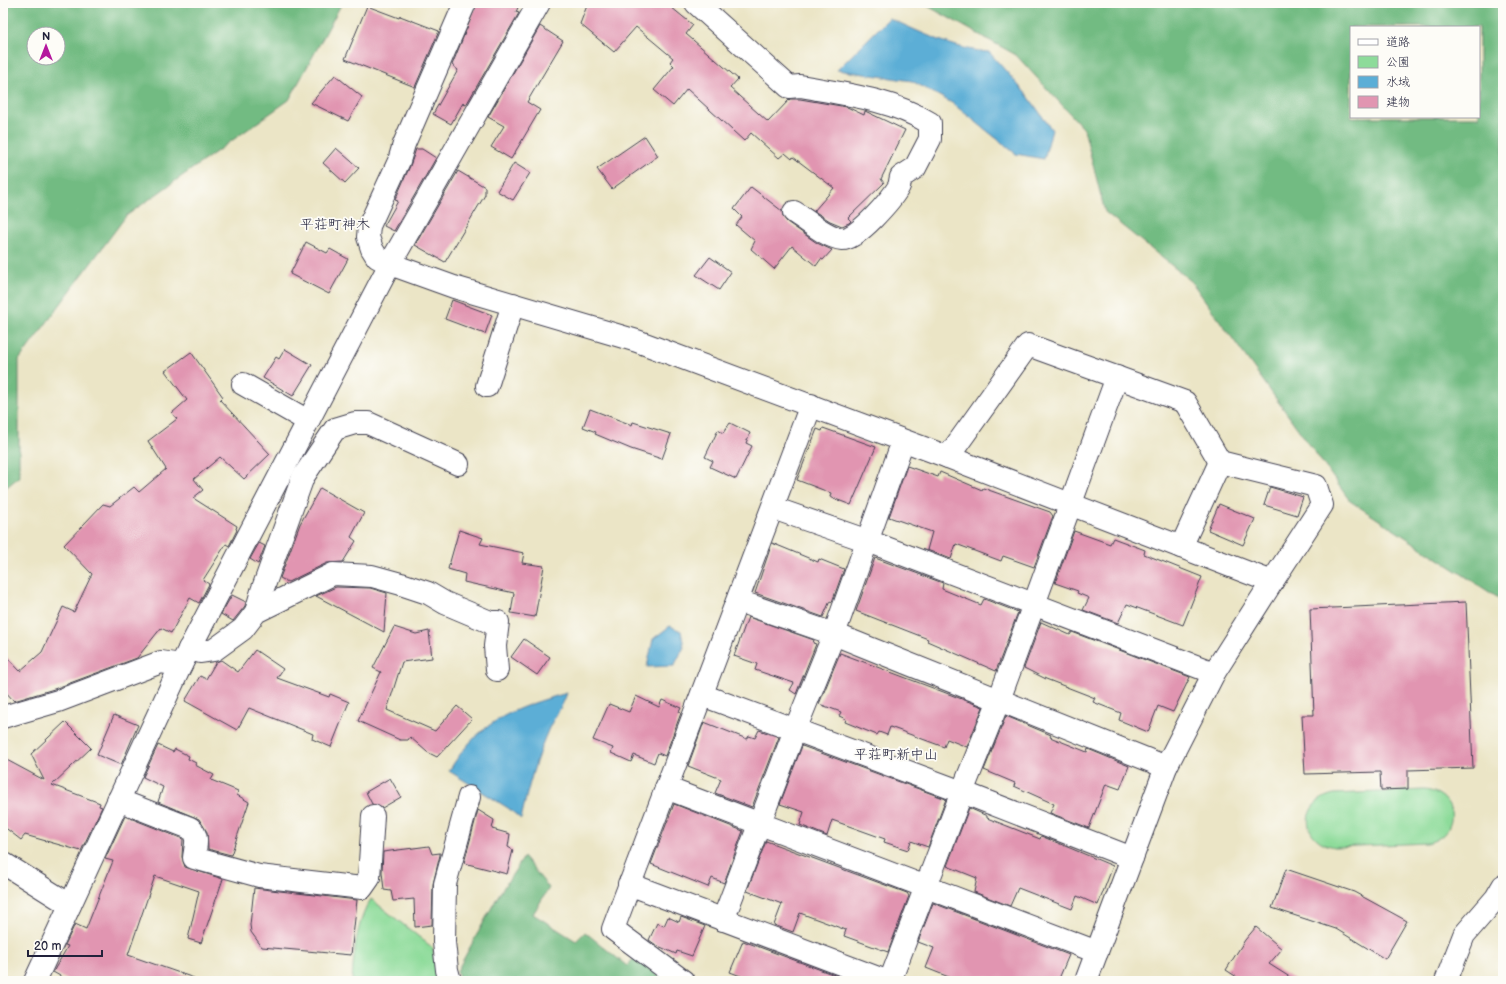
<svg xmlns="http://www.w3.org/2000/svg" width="1506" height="984" viewBox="0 0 1506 984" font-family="'Balsamiq Sans','Klee One',sans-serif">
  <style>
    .green { fill: #8ddb9a; stroke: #587e6a }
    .forest { fill: #72bb82; stroke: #4a6e5e; fill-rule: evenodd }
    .water { fill: #5baed6; stroke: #3e6888 }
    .building { fill: #e195b1 }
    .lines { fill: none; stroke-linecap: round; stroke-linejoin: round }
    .minor-casing { stroke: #403f50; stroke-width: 24 }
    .minor { stroke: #fff; stroke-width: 22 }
    .labels { text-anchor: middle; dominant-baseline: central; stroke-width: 3.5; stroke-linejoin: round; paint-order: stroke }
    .quarter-label { font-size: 14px; fill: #22223b; stroke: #fdfcf7 }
  </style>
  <rect width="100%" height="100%" fill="#fdfcf7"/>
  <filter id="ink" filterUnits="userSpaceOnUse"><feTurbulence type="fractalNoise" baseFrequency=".025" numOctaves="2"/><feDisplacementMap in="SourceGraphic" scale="8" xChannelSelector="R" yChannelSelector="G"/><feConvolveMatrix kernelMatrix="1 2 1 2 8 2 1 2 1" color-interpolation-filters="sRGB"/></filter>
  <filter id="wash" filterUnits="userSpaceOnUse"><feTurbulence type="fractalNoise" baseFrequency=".012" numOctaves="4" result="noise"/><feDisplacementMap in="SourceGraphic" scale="16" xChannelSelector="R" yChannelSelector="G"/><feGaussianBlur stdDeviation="0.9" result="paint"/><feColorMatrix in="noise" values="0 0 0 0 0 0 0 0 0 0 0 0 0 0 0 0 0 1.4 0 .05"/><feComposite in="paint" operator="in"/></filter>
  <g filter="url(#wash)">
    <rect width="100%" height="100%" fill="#ebe5c6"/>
    <g class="green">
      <path d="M1424,790C1459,793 1461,835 1427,843L1335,847C1300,841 1299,802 1334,794Z"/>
      <path d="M371,899L433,948L434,961L442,981H352C354,953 356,923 371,899Z"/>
    </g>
    <g class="forest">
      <path d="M3,3H342L289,100L126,216L19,360V477L3,490ZM34,34H58V58H34Z"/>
      <path d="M918,3H1503V601L1350,501L1191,281L1105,212L1084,129L1016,55L922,3ZM1351,27H1479V117H1351Z"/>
      <polygon points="524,857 549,888 533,914 576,941 585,932 627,966 635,957 665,981 460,981 457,971 498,896"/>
    </g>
    <g class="water">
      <path d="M889,18C920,32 955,50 989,52L1028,96L1052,130L1044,159L1016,154L952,103L912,81L837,70Z"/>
      <polygon points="670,626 681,631 684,647 674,666 647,667 653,639"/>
      <path d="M567,693C563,706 555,716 549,728C536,757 528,788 521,819L508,808L449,771C479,721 513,708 567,693Z"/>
    </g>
    <g id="blocks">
      <g class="building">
        <polygon points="477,3 520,3 516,12 519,13 466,105 463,103 451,124 433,114 458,70 452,65"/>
        <polygon points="588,3 666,3 693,25 686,34 738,79 730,88 768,122 790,99 800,99 847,107 864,115 865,111 905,130 881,179 884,183 848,218 851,221 849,223 842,226 830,221 814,211 834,188 793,157 792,159 785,153 779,158 751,133 744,141 687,89 673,106 654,90 674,66 670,62 673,58 636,27 614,52 580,24"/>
        <polygon points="367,6 399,18 400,16 439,31 415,87 345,59"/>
        <polygon points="540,26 563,41 527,102 540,110 511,159 491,147 504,126 488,117"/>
        <polygon points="335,75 362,97 348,121 311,103"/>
        <polygon points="645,136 658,156 612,189 597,169"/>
        <polygon points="336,148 359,168 345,183 323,163"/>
        <polygon points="416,149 422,149 436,158 394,231 384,226 398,201 395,200 410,166"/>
        <polygon points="514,163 530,173 513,200 497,191"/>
        <polygon points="458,171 485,187 485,195 445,262 415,245"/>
        <polygon points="751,187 782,211 783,217 787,222 817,243 832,250 823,260 821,259 816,266 792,246 774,269 751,249 755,241 736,225 742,217 734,209"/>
        <polygon points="306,242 327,253 330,249 348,259 329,294 290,274"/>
        <polygon points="710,257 731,272 719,290 696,275"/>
        <polygon points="452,300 492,315 485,334 445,319"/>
        <polygon points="285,349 312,365 293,396 263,378 276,357 279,359"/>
        <polygon points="191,352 223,397 220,400 270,454 244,479 220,457 194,479 203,490 193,498 237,526 236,529 237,530 229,546 226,544 203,580 209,584 199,603 190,598 171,633 161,628 137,658 54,689 14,701 3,689 3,653 20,671 42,652 63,607 74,612 92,574 64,545 103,504 110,506 134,487 139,492 166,469 148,441 177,419 172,413 187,400 165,371"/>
        <polygon points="590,409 632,425 633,422 671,434 662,459 631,449 595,434 596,432 583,427"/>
        <polygon points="730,423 750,433 746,443 752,446 736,479 710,467 713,461 705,457 718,430 723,433"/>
        <polygon points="823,428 876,447 851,505 830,497 831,493 797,480 817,429 822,431"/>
        <polygon points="907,466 938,477 940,472 982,490 983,488 1050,512 1053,516 1034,567 1003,556 1001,561 956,544 951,559 927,550 932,532 889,517"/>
        <polygon points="1270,487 1303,497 1297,515 1264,505"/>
        <polygon points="320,488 364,513 351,537 356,541 343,562 327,563 288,582 280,578 300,524"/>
        <polygon points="1219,504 1255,519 1243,545 1208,530"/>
        <polygon points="459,530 483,538 480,544 524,553 522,563 544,566 535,617 511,613 514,593 464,582 465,574 448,569"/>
        <polygon points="1074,531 1110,544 1113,538 1145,550 1144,554 1202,577 1183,625 1127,604 1118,623 1083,610 1089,598 1077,593 1078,591 1055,583"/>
        <polygon points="259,543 265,546 258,564 250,559"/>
        <polygon points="772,543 818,562 819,559 844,569 832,602 830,601 823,617 755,593"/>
        <polygon points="875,558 943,583 942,589 981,605 984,599 1018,612 996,671 927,641 928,639 856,611"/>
        <polygon points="336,587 370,588 387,593 384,632 316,596"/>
        <polygon points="232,595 246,602 245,606 233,621 221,614"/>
        <polygon points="1466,602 1473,768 1408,770 1408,789 1381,790 1380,772 1305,774 1302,715 1314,715 1310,609"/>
        <polygon points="748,617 814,640 813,643 816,644 796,694 790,690 794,683 755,670 757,664 734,656"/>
        <polygon points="1041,622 1070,635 1072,632 1190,677 1173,712 1158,706 1148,732 1119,720 1121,713 1093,702 1095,698 1046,679 1024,668"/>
        <polygon points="394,627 416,634 429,631 432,658 402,662 387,710 435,731 457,706 472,719 437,757 427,752 410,737 408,740 400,740 358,721 381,672 373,668"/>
        <polygon points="524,639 550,657 537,675 511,657"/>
        <polygon points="255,650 283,669 277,678 329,697 330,694 349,702 331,747 312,739 313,734 249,708 237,730 185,701 200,676 206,679 216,662 221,660 238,672"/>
        <polygon points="840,653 983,707 967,747 947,739 944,747 890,727 887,735 879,732 877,735 845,722 846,719 839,716 841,712 819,704"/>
        <polygon points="636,696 659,707 662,700 681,708 679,712 681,713 665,756 658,753 654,763 634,755 631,762 611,753 613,748 593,740 609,704 629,712"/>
        <polygon points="114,715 138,725 121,765 97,755"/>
        <polygon points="1006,716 1051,735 1050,737 1087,752 1088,749 1129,766 1120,789 1106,784 1089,828 1050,813 1054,804 1014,786 1015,783 984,770"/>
        <polygon points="65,722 91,748 52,785 100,803 99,806 102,807 81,851 25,835 21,840 3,826 3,758 44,780 31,754"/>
        <polygon points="704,722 747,739 749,736 755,738 759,730 779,737 752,807 715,793 721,779 688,766"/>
        <polygon points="158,745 173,752 175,749 189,756 188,759 196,763 195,765 214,775 211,780 238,791 237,795 249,802 231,855 208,849 207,832 199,819 158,802 163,787 143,777"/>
        <polygon points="802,746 946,799 928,847 911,841 908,850 884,842 885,839 832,820 827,836 800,825 804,812 780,804"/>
        <polygon points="390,778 401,797 382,808 372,804 366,792"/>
        <polygon points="674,804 743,831 724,883 712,878 708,887 651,864"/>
        <polygon points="969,808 987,816 987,818 1040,839 1041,836 1113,866 1098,905 1077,896 1072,909 1018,888 1010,906 974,892 977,878 947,866"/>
        <polygon points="478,810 494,820 492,829 510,834 508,847 513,850 507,874 464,863"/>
        <polygon points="125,816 183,839 182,857 185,867 223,879 201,943 188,939 199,891 155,876 128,955 194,978 193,981 69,981 53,972 68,946 65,945 75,924 86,929 113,861 105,859"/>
        <polygon points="766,841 907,893 909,896 888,952 844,936 846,930 800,913 793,932 774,925 782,904 747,891"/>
        <polygon points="429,846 432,854 440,853 440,855 433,884 432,925 415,927 414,899 393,901 391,891 384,890 382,872 383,852"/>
        <polygon points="1286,869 1354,892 1407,921 1385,959 1336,929 1272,908"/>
        <polygon points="254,888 357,900 351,955 262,947 251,932 250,925"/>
        <polygon points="933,903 1069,955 1058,981 959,981 926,968 934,948 918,942"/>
        <polygon points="668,917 679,922 681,917 705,926 692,956 677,951 676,954 656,945 649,940 657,923 664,926"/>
        <polygon points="1256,927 1282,949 1269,964 1296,981 1243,981 1226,970 1245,940"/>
        <polygon points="743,941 848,980 848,981 754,981 730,972"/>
      </g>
    </g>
  </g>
  <g filter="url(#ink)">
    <use href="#blocks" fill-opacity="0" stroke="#403f50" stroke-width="1"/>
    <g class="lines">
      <g class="minor-casing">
        <g id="minor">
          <polyline points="465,3 404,144 399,161 369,226 368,237 372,249 377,257 390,264 454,287 637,341 948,457 1272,582 1214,673 1166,767 1086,981"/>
          <path d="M696,3L789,87L800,86C845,94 890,99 930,123V139L915,168L901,177C900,180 900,184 899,186C893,198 856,241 842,239C828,238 806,220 794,212"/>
          <polyline points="243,384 308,421"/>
          <polyline points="487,386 513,304"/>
          <polyline points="948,457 1028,345 1185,402 1220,462 1316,486 1322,505 1272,582"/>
          <polyline points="773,508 868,541 1214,673"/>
          <polyline points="1181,547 1220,462"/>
          <polyline points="738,601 834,634 1166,767"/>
          <polyline points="256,612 262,591 303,477 335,429 355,423 368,423 458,464"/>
          <polyline points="189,649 201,652 214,650 243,629 256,612 333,574 372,576 401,584 428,593 445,603 490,622 498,622 495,646 497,670"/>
          <polyline points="702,695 962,792 1132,858"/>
          <polyline points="3,717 58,701 161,662 181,665"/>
          <polyline points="666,788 1097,952"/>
          <path d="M118,800L190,828C200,837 195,847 194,858L259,876L362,888L369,878L373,816"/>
          <polyline points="3,863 70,905"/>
          <polyline points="629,884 886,981"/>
          <polyline points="723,920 795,730 834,634 903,441"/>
          <polyline points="35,981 181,665 390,264 539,3"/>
          <polyline points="450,981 447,970 444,942 445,884 469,797"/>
          <polyline points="683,981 613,929 811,405"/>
          <polyline points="890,981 962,792 999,700 1117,377"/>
          <polyline points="1446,981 1464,935 1496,898 1503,886"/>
        </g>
      </g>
      <use href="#minor" class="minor"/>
    </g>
  </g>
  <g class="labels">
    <g class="quarter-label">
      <text x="335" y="224">平荘町神木</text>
      <text x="896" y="754">平荘町新中山</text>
    </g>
  </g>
  <rect width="1506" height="984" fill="none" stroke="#fdfcf7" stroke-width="16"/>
  <rect x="1350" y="26" width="130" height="92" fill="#fdfcf7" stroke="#a5a5ac"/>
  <rect x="1358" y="39" width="20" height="6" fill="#ffffff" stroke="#a5a5ac"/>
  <text x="1386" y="46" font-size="12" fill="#22223b">道路</text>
  <rect x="1358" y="56" width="20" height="12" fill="#8ddb9a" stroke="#a5a5ac"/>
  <text x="1386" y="66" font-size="12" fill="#22223b">公園</text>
  <rect x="1358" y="76" width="20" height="12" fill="#5baed6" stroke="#a5a5ac"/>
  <text x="1386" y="86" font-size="12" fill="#22223b">水域</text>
  <rect x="1358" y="96" width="20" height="12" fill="#e195b1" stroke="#a5a5ac"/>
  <text x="1386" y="106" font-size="12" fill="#22223b">建物</text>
  <g transform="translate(46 46)"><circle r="19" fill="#fdfcf7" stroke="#a5a5ac"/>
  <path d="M0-3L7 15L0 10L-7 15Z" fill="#b5179e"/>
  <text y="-6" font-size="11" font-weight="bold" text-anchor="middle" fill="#22223b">N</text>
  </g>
  <path d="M28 950v6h74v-6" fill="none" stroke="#22223b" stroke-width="2"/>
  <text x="34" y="950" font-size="12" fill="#22223b" stroke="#fdfcf7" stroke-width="3" paint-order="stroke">20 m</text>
</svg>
